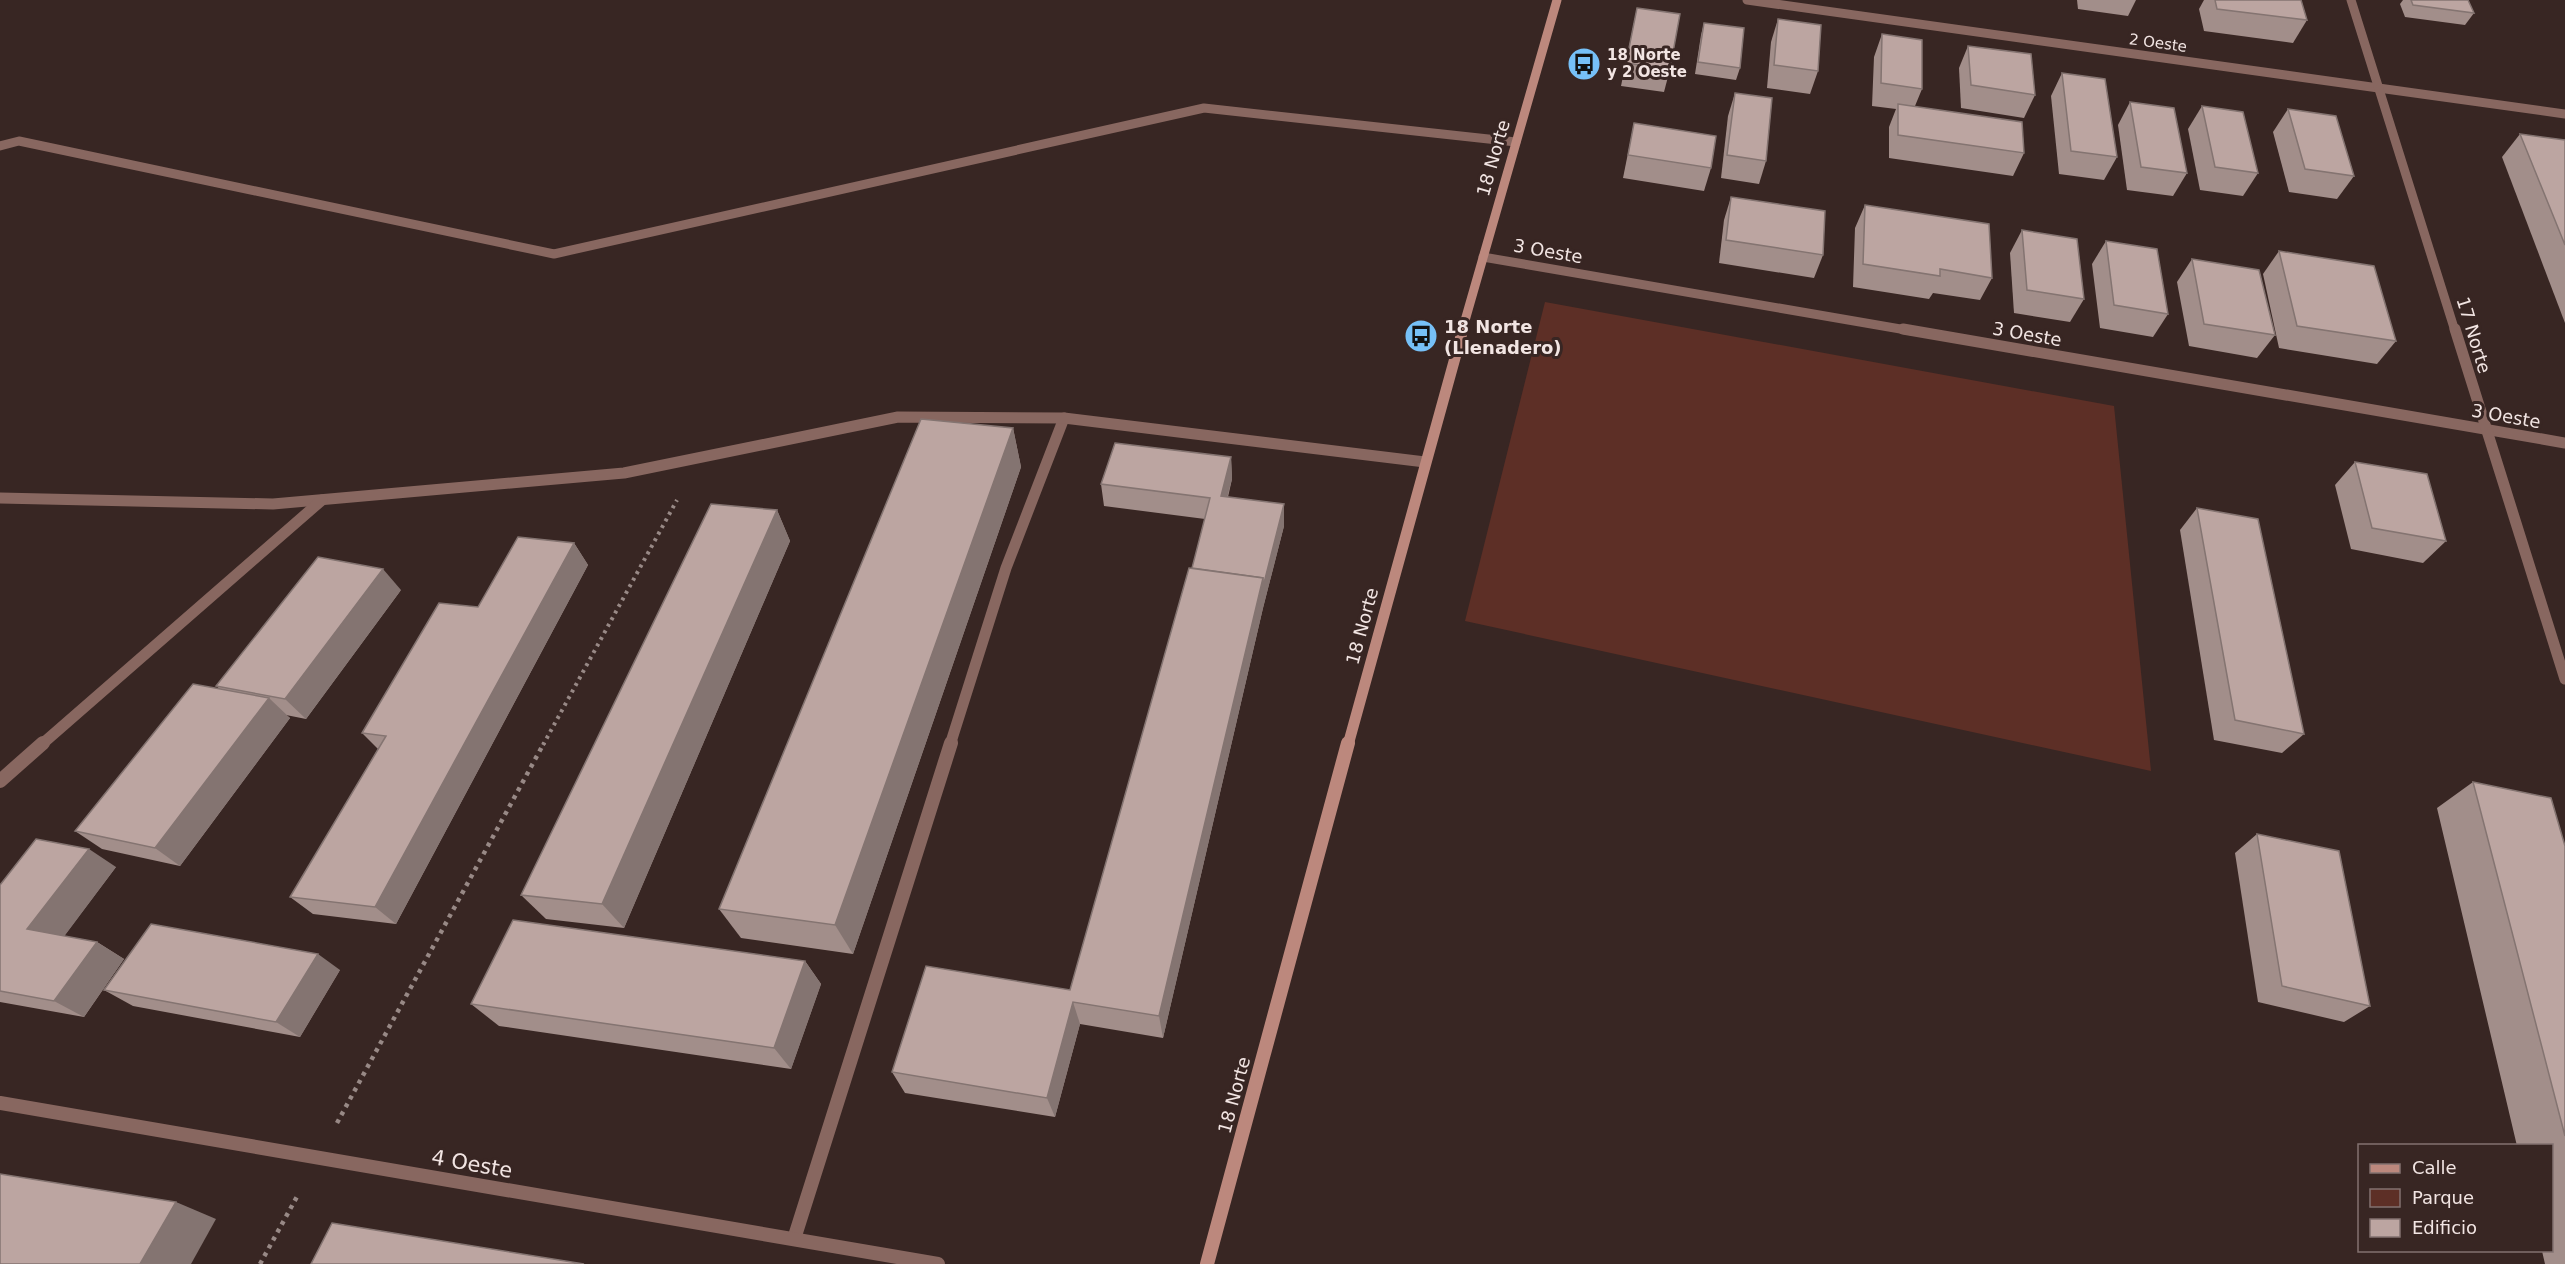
<svg xmlns="http://www.w3.org/2000/svg" width="2565" height="1264" viewBox="0 0 2565 1264" font-family="'DejaVu Sans',sans-serif">
  <style>
    .green { fill: #5d2f26 }
    .lines { fill: none; stroke-linecap: round; stroke-linejoin: round }
    .path-far1 { stroke: #988986; stroke-width: 4; stroke-dasharray: 3 4.5; stroke-linecap: butt }
    .path { stroke: #988986; stroke-width: 4.5; stroke-dasharray: 4 5; stroke-linecap: butt }
    .service-far1 { stroke: #886760; stroke-width: 11 }
    .service { stroke: #886760; stroke-width: 14 }
    .minor-far2 { stroke: #886760; stroke-width: 9 }
    .minor-far1 { stroke: #886760; stroke-width: 11 }
    .minor { stroke: #886760; stroke-width: 14 }
    .secondary-far2 { stroke: #bc887d; stroke-width: 9 }
    .secondary-far1 { stroke: #bc887d; stroke-width: 11 }
    .secondary { stroke: #bc887d; stroke-width: 14 }
    .wall { fill: #a28e8a }
    .shaded-wall { fill: #847471 }
    .building { fill: #bca5a1; stroke: #847471; stroke-width: 1.5 }
    .labels { text-anchor: middle; dominant-baseline: central; stroke-width: 6; stroke-linejoin: round; paint-order: stroke }
    .far-street-label { font-size: 15px; fill: #f2e5e3; stroke: #382623 }
    .far-poi-label { font-size: 15px; font-weight: bold; fill: #f2e5e3; stroke: #382623; text-anchor: start }
    .street-label { font-size: 18px; fill: #f2e5e3; stroke: #382623 }
    .poi-label { font-size: 18px; font-weight: bold; fill: #f2e5e3; stroke: #382623; text-anchor: start }
    .near-street-label { font-size: 21px; fill: #f2e5e3; stroke: #382623 }
  </style>
  <rect width="100%" height="100%" fill="#382623"/>
  <polygon class="green" points="1545,302 2114,406 2151,771 1465,621"/>
  <g class="lines">
    <polyline class="path-far1" points="543,745 677,500"/>
    <g class="path">
      <polyline points="337,1123 544,743"/>
      <polyline points="260,1264 299,1193"/>
    </g>
    <polyline class="service-far1" points="950,745 1006,568 1064,418"/>
    <polyline class="service" points="794,1239 951,743"/>
    <g class="minor-far2">
      <polyline points="1747,0 2565,114"/>
      <polyline points="2351,0 2455,331"/>
      <polyline points="0,146 19,141 554,254 1204,108 1516,142"/>
      <polyline points="1483,257 1912,331"/>
    </g>
    <g class="minor-far1">
      <polyline points="1903,329 2565,443"/>
      <polyline points="2455,329 2565,679"/>
      <polyline points="0,498 273,504 624,473 898,417 1064,418 1425,462"/>
      <polyline points="41,745 322,500"/>
    </g>
    <g class="minor">
      <polyline points="0,781 43,743"/>
      <polyline points="0,1103 938,1264"/>
    </g>
    <polyline class="secondary-far2" points="1462,331 1557,0"/>
    <polyline class="secondary-far1" points="1348,745 1463,329"/>
    <polyline class="secondary" points="1207,1264 1348,743"/>
  </g>
  <g class="wall">
    <polygon points="2077,0 2136,0 2128,16 2078,9"/>
    <polygon points="2204,0 2301,0 2307,20 2293,43 2204,31 2199,9"/>
    <polygon points="2403,0 2466,0 2474,13 2465,25 2405,17 2400,4"/>
    <polygon points="1637,8 1670,69 1664,92 1621,86"/>
    <polygon points="1778,19 1818,71 1810,94 1767,88 1771,42"/>
    <polygon points="1704,23 1740,68 1736,80 1695,74 1701,35"/>
    <polygon points="1882,34 1922,89 1915,106 2024,153 2013,176 1889,158 1889,127 1896,109 1872,106 1874,57"/>
    <polygon points="1968,46 2035,95 2024,118 1961,108 1959,68"/>
    <polygon points="2062,73 2117,157 2104,180 2059,174 2051,96"/>
    <polygon points="1735,93 1766,161 1759,184 1721,178 1728,116"/>
    <polygon points="2130,102 2187,173 2173,196 2127,190 2118,125"/>
    <polygon points="2202,106 2258,173 2243,196 2200,190 2188,129"/>
    <polygon points="2288,109 2354,176 2337,199 2289,192 2273,132"/>
    <polygon points="1634,123 1711,168 1704,191 1623,178"/>
    <polygon points="2520,134 2565,140 2565,323 2502,157"/>
    <polygon points="1731,197 1823,255 1814,278 1719,263 1724,220"/>
    <polygon points="1865,205 1992,278 1980,300 1933,293 1929,299 1853,287 1855,228"/>
    <polygon points="2022,230 2084,299 2070,322 2014,313 2010,253"/>
    <polygon points="2106,241 2168,314 2153,337 2100,328 2092,264"/>
    <polygon points="2279,251 2396,341 2377,364 2279,348 2263,274"/>
    <polygon points="2192,259 2275,335 2257,358 2189,346 2177,282"/>
    <polygon points="1013,428 1021,467 853,954 741,938 719,909"/>
    <polygon points="1231,457 1232,479 1228,497 1284,504 1284,526 1263,608 1163,1038 1080,1024 1055,1117 905,1093 892,1072 1070,990 1192,568 1205,519 1104,506 1101,484"/>
    <polygon points="2355,462 2446,541 2423,563 2351,549 2335,485"/>
    <polygon points="2197,508 2304,734 2282,753 2214,740 2180,530"/>
    <polygon points="777,510 790,541 624,928 546,919 521,895"/>
    <polygon points="574,543 588,565 396,924 313,914 290,897 378,749 362,733 478,607"/>
    <polygon points="401,590 306,719 286,715 290,718 180,866 102,849 75,831 220,689 216,686"/>
    <polygon points="2473,782 2565,846 2565,1264 2545,1264 2542,1251 2552,1251 2552,1146 2517,1146 2437,808"/>
    <polygon points="2257,834 2370,1006 2344,1022 2258,1002 2235,853"/>
    <polygon points="116,867 64,936 97,942 124,959 84,1017 0,1002 0,885"/>
    <polygon points="805,961 821,984 791,1069 499,1026 471,1004"/>
    <polygon points="340,970 300,1037 133,1006 104,990"/>
  </g>
  <g class="shaded-wall">
    <polygon points="1013,428 1021,467 853,954 835,925"/>
    <polygon points="1231,457 1232,479 1222,517 1221,496"/>
    <polygon points="1284,504 1284,526 1263,608 1163,1038 1159,1016 1263,578"/>
    <polygon points="777,510 790,541 624,928 602,904"/>
    <polygon points="574,543 588,565 396,924 375,907"/>
    <polygon points="383,569 401,590 306,719 285,699"/>
    <polygon points="269,698 290,718 180,866 155,848"/>
    <polygon points="89,849 116,867 57,946 27,929"/>
    <polygon points="97,942 124,959 84,1017 54,1001"/>
    <polygon points="318,954 340,970 300,1037 276,1022"/>
    <polygon points="805,961 821,984 791,1069 774,1048"/>
    <polygon points="1073,1002 1080,1024 1055,1117 1047,1098"/>
    <polygon points="176,1202 216,1219 191,1264 140,1264"/>
  </g>
  <g class="building">
    <polygon points="2215,0 2301,0 2307,20 2217,9"/>
    <polygon points="2411,0 2468,0 2474,13 2413,5"/>
    <polygon points="1637,8 1680,14 1670,69 1626,63"/>
    <polygon points="1778,19 1821,25 1818,71 1774,65"/>
    <polygon points="1704,23 1744,28 1740,68 1698,62"/>
    <polygon points="1882,34 1922,40 1922,89 1881,83"/>
    <polygon points="1968,46 2031,54 2035,95 1971,85"/>
    <polygon points="2062,73 2105,79 2117,157 2071,151"/>
    <polygon points="1735,93 1772,98 1766,161 1727,155"/>
    <polygon points="2130,102 2174,108 2187,173 2141,167"/>
    <polygon points="1898,104 2022,122 2024,153 1898,135"/>
    <polygon points="2202,106 2243,112 2258,173 2215,167"/>
    <polygon points="2288,109 2336,116 2354,176 2305,169"/>
    <polygon points="1634,123 1716,136 1711,168 1628,155"/>
    <polygon points="2520,134 2565,140 2565,245"/>
    <polygon points="1731,197 1825,211 1823,255 1726,240"/>
    <polygon points="1865,205 1989,224 1992,278 1940,269 1940,276 1863,264"/>
    <polygon points="2022,230 2077,239 2084,299 2027,290"/>
    <polygon points="2106,241 2157,249 2168,314 2114,305"/>
    <polygon points="2279,251 2374,266 2396,341 2297,326"/>
    <polygon points="2192,259 2259,270 2275,335 2204,324"/>
    <polygon points="921,419 1013,428 835,925 719,909"/>
    <polygon points="1115,443 1231,457 1221,496 1284,504 1263,587 1263,578 1192,568 1210,498 1101,484"/>
    <polygon points="2355,462 2427,474 2446,541 2372,528"/>
    <polygon points="711,504 777,510 602,904 521,895"/>
    <polygon points="2197,508 2258,519 2304,734 2235,720"/>
    <polygon points="518,537 574,543 375,907 290,897 386,736 362,733 439,603 478,607"/>
    <polygon points="318,557 383,569 285,699 216,686"/>
    <polygon points="1189,568 1263,578 1159,1016 1073,1002 1047,1098 892,1072 926,966 1070,990"/>
    <polygon points="193,684 269,698 155,848 75,831"/>
    <polygon points="2473,782 2551,798 2565,846 2565,1136"/>
    <polygon points="2257,834 2339,851 2370,1006 2282,986"/>
    <polygon points="36,839 89,849 27,929 97,942 54,1001 0,991 0,885"/>
    <polygon points="513,920 805,961 774,1048 471,1004"/>
    <polygon points="151,924 318,954 276,1022 104,990"/>
    <polygon points="0,1174 176,1202 140,1264 0,1264"/>
    <polygon points="332,1223 584,1264 311,1264"/>
  </g>
  <defs>
    <g id="bus-disc" transform="scale(1.725)"><circle r="9.5" fill="#76c0f7" stroke="#382623"/><path d="M-5-6H5V4H4V6H2V4H-2V6H-4V4H-5ZM-3.5-4V0h7V-4ZM-3.5 1.2v1.5H-2V1.2ZM2 1.2v1.5H3.5V1.2Z" fill="#111"/></g>
  </defs>
  <g fill-rule="evenodd">
    <use href="#bus-disc" x="1584" y="64"/>
    <use href="#bus-disc" x="1421" y="336"/>
  </g>
  <g class="labels">
    <g class="far-street-label">
      <text transform="translate(2158 43) rotate(8)">2 Oeste</text>
    </g>
    <g class="far-poi-label">
      <text x="1607" y="55">18 Norte<tspan x="1607" dy="17">y 2 Oeste</tspan></text>
    </g>
    <g class="street-label">
      <text transform="translate(1493 158) rotate(-74)">18 Norte</text>
      <text transform="translate(1548 251) rotate(10)">3 Oeste</text>
      <text transform="translate(2027 334) rotate(10)">3 Oeste</text>
      <text transform="translate(2474 335) rotate(73)">17 Norte</text>
      <text transform="translate(2506 416) rotate(10)">3 Oeste</text>
      <text transform="translate(1362 626) rotate(-75)">18 Norte</text>
      <text transform="translate(1234 1095) rotate(-75)">18 Norte</text>
    </g>
    <g class="poi-label">
      <text x="1444" y="326">18 Norte<tspan x="1444" dy="21">(Llenadero)</tspan></text>
    </g>
    <g class="near-street-label">
      <text transform="translate(472 1164) rotate(10)">4 Oeste</text>
    </g>
  </g>
  <rect x="2358" y="1144" width="195" height="108" fill="#382623" stroke="#827270" stroke-width="1.5"/>
  <rect x="2370" y="1164" width="30" height="9" fill="#bc887d" stroke="#827270" stroke-width="1.5"/>
  <text x="2412" y="1174" font-size="18" fill="#f2e5e3">Calle</text>
  <rect x="2370" y="1189" width="30" height="18" fill="#5d2f26" stroke="#827270" stroke-width="1.5"/>
  <text x="2412" y="1204" font-size="18" fill="#f2e5e3">Parque</text>
  <rect x="2370" y="1219" width="30" height="18" fill="#bca5a1" stroke="#827270" stroke-width="1.5"/>
  <text x="2412" y="1234" font-size="18" fill="#f2e5e3">Edificio</text>
</svg>
